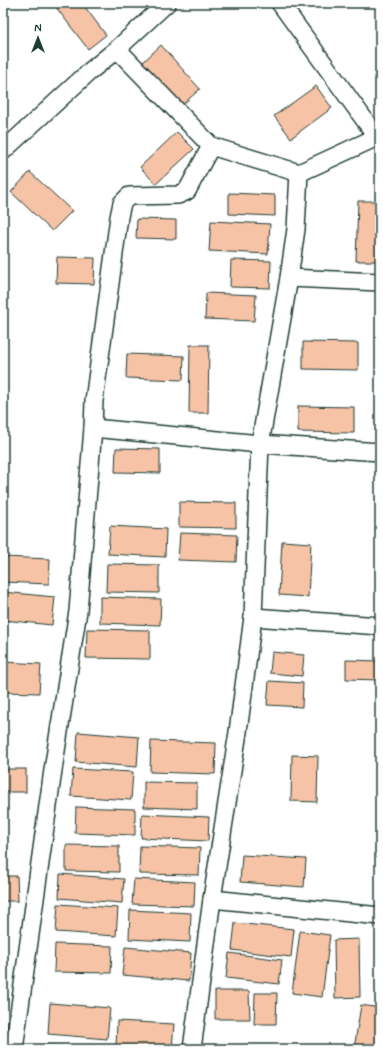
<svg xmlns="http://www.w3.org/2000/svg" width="383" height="1052" viewBox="0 0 383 1052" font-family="Mynerve,sans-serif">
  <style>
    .building { fill: #f6c3a6; stroke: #1f3d34 }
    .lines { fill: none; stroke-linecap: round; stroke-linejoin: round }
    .minor-casing { stroke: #1f3d34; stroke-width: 20 }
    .minor { stroke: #fff; stroke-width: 17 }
  </style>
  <rect width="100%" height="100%" fill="#fff"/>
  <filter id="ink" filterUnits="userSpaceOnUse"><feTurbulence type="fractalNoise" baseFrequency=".025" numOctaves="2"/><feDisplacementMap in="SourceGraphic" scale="8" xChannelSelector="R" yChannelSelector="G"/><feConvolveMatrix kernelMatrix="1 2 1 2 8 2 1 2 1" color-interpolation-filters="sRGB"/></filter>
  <g filter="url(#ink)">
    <g class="building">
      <polygon points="59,3 82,3 106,35 88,49 55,6"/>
      <polygon points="161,45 200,89 181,106 142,63"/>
      <polygon points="316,86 332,108 291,138 274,116"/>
      <polygon points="177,132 194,149 156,184 140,167"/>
      <polygon points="30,172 72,211 52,231 11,192"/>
      <polygon points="229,193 275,195 275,216 229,214"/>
      <polygon points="358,201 380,201 380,261 356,261"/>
      <polygon points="137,219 176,220 176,239 136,238"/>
      <polygon points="211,221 270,224 268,254 209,251"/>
      <polygon points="57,257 95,258 94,284 56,283"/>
      <polygon points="231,260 271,261 270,288 230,287"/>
      <polygon points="206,293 256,295 254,321 205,319"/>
      <polygon points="303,342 358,343 358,370 303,369"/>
      <polygon points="190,345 209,345 208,413 189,413"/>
      <polygon points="127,354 184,356 183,380 126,378"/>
      <polygon points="298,406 354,407 354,433 298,432"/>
      <polygon points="116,448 160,449 160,473 115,472"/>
      <polygon points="179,502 236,503 236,528 179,527"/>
      <polygon points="110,526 166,529 165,557 108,554"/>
      <polygon points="180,533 237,535 236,562 178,560"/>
      <polygon points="282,541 311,543 308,597 279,595"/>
      <polygon points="3,557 50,559 49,584 3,582"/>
      <polygon points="107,564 159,565 159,593 106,592"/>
      <polygon points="3,592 55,597 52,625 3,620"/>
      <polygon points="100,597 161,599 160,625 100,623"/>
      <polygon points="87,629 150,630 150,659 86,658"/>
      <polygon points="272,652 304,655 302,676 270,673"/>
      <polygon points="346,660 380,661 380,680 346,679"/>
      <polygon points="3,662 41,664 39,693 3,692"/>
      <polygon points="269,681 303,683 302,707 267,705"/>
      <polygon points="78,732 139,737 137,767 76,762"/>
      <polygon points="151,741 216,743 215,774 150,772"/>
      <polygon points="292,755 318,756 317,802 291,801"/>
      <rect x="3" y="769" width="23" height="23"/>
      <polygon points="73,769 133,772 131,800 71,796"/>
      <polygon points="144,782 197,783 197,809 144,807"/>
      <polygon points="76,807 135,809 135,835 75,833"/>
      <polygon points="142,814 209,817 208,841 141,838"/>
      <polygon points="66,845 119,846 119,872 66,871"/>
      <polygon points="140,846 200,848 199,875 139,874"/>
      <polygon points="242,855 306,859 304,887 240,882"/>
      <polygon points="60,874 124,879 122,903 59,898"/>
      <polygon points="3,876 17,876 18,901 3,901"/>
      <polygon points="134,879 195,882 194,906 132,904"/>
      <polygon points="58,904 118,908 116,936 56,932"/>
      <polygon points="130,910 191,913 190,942 129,939"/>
      <polygon points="235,923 294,929 291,957 232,950"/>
      <polygon points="300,931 330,935 322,997 292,993"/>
      <polygon points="359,939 360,997 335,998 334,940"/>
      <polygon points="55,944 112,946 111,973 54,972"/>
      <polygon points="125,947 191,953 189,981 122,975"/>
      <polygon points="229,953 282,960 279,984 226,978"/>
      <polygon points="215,991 249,991 250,1019 215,1019"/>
      <polygon points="255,993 277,993 276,1024 254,1024"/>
      <polygon points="50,1003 110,1008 107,1039 48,1034"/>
      <polygon points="361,1005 380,1008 380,1049 354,1049"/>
      <polygon points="117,1021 174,1024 172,1049 116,1046"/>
      <polygon points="44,1045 108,1049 44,1049"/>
    </g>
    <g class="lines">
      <g class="minor-casing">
        <g id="minor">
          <polyline points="280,3 377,137"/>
          <polyline points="211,146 299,173 377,137 380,137"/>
          <polyline points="3,151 89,72 117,49 167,3"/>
          <polyline points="289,278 380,282"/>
          <polyline points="93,428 260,444 380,452"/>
          <polyline points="253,617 380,626"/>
          <polyline points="212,899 380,916"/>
          <polyline points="14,1049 53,770 78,611 93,428 94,401 119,217 122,203 129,196 178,195 187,191 211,146 117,49"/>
          <polyline points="192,1049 212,899 238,732 253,617 260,444 289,278 296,229 299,173"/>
        </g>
      </g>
      <use href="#minor" class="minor"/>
    </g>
  </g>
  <rect width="383" height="1052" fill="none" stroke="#fff" stroke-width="16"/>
  <rect x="8" y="8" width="367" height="1036" fill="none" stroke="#1f3d34" stroke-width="1.5" filter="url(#ink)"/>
  <g transform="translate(38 38)" stroke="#ffffff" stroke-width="3" paint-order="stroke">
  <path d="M0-3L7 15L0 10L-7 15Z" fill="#1f3d34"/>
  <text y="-6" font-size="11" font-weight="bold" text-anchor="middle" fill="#1f3d34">N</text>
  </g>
</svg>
